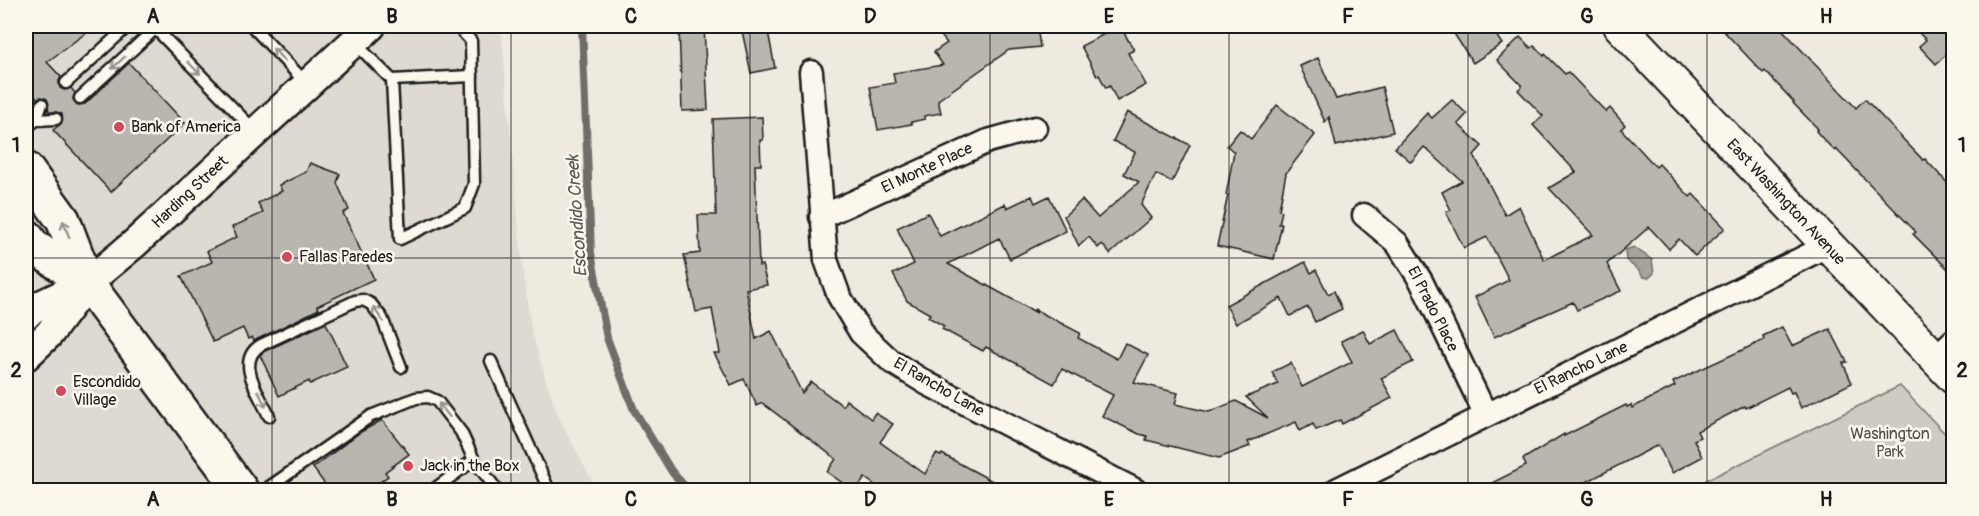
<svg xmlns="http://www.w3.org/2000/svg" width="1979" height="516" viewBox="0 0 1979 516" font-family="Pangolin,sans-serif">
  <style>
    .built { fill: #dedad1 }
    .green { fill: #ceccc2; stroke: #75746f; stroke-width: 1.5 }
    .water { fill: #a6a39d; stroke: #6f6d69; stroke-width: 1.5 }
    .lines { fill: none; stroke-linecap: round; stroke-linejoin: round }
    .stream { stroke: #6f6d69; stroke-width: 8 }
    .building { fill: #b9b6af; stroke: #1c1c1c; stroke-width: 1.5 }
    .service-casing { stroke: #1c1c1c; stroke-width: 15 }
    .minor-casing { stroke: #1c1c1c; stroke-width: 27 }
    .tertiary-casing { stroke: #1c1c1c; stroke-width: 33 }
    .secondary-casing { stroke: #1c1c1c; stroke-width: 36 }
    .primary-casing { stroke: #1c1c1c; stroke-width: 38 }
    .service { stroke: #fbf7ec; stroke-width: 10 }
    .minor { stroke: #fbf7ec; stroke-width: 22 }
    .tertiary { stroke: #fbf7ec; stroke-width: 28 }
    .secondary { stroke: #fbf7ec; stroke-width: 32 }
    .primary { stroke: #fbf7ec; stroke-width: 33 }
    .oneway { stroke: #97948e }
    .grid { fill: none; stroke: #1c1c1c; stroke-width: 1.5; stroke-opacity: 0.55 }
    .poi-dot { fill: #d1495b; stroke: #fbf7ec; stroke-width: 2 }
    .labels { text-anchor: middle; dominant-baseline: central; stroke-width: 5; stroke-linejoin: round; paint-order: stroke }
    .poi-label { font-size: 16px; fill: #1c1c1c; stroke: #fbf7ec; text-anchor: start }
    .street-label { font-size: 16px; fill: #1c1c1c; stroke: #fbf7ec }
    .park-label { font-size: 16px; fill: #51514e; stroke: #fbf7ec }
    .water-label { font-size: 18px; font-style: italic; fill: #5a5956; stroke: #fbf7ec }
    .neatline { fill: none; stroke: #1c1c1c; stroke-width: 2 }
    .grid-label { font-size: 20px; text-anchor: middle; font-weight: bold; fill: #1c1c1c }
  </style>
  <rect width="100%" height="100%" fill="#eeeadf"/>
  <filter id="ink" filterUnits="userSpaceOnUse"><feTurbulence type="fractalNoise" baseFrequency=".0167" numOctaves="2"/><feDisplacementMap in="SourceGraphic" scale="12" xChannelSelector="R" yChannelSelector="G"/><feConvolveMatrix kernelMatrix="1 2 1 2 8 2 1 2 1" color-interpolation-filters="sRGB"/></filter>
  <g filter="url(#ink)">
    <polygon class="built" points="26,26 501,26 523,274 532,333 547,383 560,420 597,490 26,490"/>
    <polygon class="green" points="1900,386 1953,442 1953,490 1686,490"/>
    <polygon class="water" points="1634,247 1652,260 1654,273 1649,278 1643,277 1638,270 1626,260 1625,250"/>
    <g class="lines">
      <polyline class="stream" points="582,26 591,253 607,338 634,410 672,472 688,490"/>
    </g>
    <g class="building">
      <polygon points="26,26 95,26 47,62 61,77 59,81 60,88 64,90 71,88 75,93 73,99 77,105 85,104 129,63 185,123 111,192 53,130 62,123 62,114 56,112 49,112 47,99 41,97 37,98 26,85"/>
      <polygon points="679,26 704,26 708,110 682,111"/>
      <polygon points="741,26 767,26 775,68 751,73"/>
      <polygon points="933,26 1037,26 1040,47 1009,50 938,100 941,113 924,116 925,119 911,122 912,124 878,130 870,87 895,83 893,73 943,65 934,52 947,43"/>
      <polygon points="1120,26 1134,50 1128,53 1146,85 1117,101 1110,86 1106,88 1099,75 1097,76 1081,46"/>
      <polygon points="1449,26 1490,26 1502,44 1473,63"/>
      <polygon points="1719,26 1779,26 1856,108 1865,99 1923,160 1925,159 1953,189 1953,274 1913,234 1916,232 1861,175 1836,149 1835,151 1823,139 1816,131 1818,129 1793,103 1794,102 1765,71 1763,73"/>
      <polygon points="1912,26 1953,26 1953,48 1936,64 1919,46 1926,40"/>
      <polygon points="1520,37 1531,48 1534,46 1544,56 1545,54 1565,74 1568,72 1606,112 1610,108 1625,125 1621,129 1656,167 1659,164 1690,197 1693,194 1725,228 1695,256 1679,239 1669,249 1649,227 1607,264 1621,291 1577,310 1573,302 1494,337 1475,297 1509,280 1487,237 1464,248 1446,212 1451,210 1442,192 1462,181 1424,147 1411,162 1395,148 1427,113 1432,118 1452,100 1467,114 1458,124 1482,146 1474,155 1505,215 1519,206 1544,260 1593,235 1549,188 1576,172 1533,125 1543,116 1518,90 1522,86 1497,60"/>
      <polygon points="1318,58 1336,99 1382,87 1393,132 1336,146 1329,117 1325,122 1300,66"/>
      <polygon points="1277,105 1315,135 1286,173 1279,210 1282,211 1279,224 1282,224 1274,259 1217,246 1228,195 1226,195 1234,152 1227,146 1240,130 1251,139"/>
      <polygon points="1127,112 1190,145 1172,182 1156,174 1141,205 1151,218 1110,254 1102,244 1098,248 1089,237 1079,246 1064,216 1082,200 1098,218 1139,182 1124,174 1135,152 1113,141"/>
      <polygon points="762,117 763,140 760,140 761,165 755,165 759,266 762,265 767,285 746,289 756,339 771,331 802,393 811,382 843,406 846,400 871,419 875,413 893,424 880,442 925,474 936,454 941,456 942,454 1009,490 882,490 865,478 856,490 853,490 827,472 836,459 762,403 757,406 744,379 731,385 714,353 720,353 712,309 696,312 684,255 700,253 698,215 716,215 713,119"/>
      <polygon points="310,163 340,174 337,183 349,210 343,213 374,279 317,306 319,309 254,341 252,337 248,339 243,328 213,342 181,276 212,262 207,251 237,237 232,227 263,213 258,203 282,191 279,185 306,172"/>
      <polygon points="1032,196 1035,203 1049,196 1066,231 1010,259 999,238 948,264 1037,313 1034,309 1080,333 1078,338 1117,359 1125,343 1148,355 1134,382 1178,393 1175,404 1209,412 1236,401 1268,418 1246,397 1278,384 1272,372 1291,363 1302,387 1352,362 1341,341 1363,330 1370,344 1397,330 1413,362 1381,378 1392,398 1342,424 1340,420 1316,430 1313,424 1300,431 1296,422 1248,442 1250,446 1219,458 1146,440 1147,436 1139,434 1102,416 1113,395 1062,369 1054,384 986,347 983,351 942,329 944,326 928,317 930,314 907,301 893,274 914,264 897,228 928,213 940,236 1005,204 1007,208"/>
      <polygon points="1305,262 1311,273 1316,270 1328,294 1334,291 1342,309 1315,322 1308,307 1290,316 1281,298 1236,324 1226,305"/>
      <polygon points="326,323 347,367 310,384 309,381 279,396 260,355 265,351"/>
      <polygon points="1782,327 1792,346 1830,329 1847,362 1843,363 1852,383 1801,408 1794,392 1791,393 1788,387 1746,408 1745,406 1697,431 1700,437 1694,440 1702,457 1672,473 1658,445 1586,482 1590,490 1478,490 1526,466 1523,459 1564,434 1564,436 1626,405 1627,407 1631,405 1632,408 1675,386 1673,382 1764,340 1763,336"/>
      <polygon points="382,420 409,454 385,472 388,476 369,490 329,490 313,468 359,433"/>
    </g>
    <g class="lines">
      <g class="service-casing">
        <g id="service">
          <polyline points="153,26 255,131"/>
          <polyline points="252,26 307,84"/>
          <polyline points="354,42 392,80 400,239 465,208 474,184 471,41 457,26"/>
          <polyline points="392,80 472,76"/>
          <polyline points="66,83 128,26"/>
          <polyline points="80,98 156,28"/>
          <polyline points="36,120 56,119"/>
          <polyline points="26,128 36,120 42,104"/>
          <polyline points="491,361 549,490"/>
          <path d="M269,416C260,395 234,361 261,345L355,301L363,300L371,304L382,318L401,367"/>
          <polyline points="265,490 371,416 416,398 428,397 437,401 461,432 474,460"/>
          <polyline points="433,490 474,460 497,490"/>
        </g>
      </g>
      <g class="minor-casing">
        <g id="minor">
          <polyline points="811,72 826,260 839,296 861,333 892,362 928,384 1135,490"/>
          <polyline points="1364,215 1397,243 1421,281 1486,415"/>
          <polyline points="821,217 988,141 1035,128"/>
          <polyline points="1935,358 1954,340"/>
          <polyline points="1336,490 1827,246"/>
        </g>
      </g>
      <g class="tertiary-casing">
        <g id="tertiary">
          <polyline points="26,315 32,309 83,285"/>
          <polyline points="26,356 49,334 87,283 134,244 371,26"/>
        </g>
      </g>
      <g class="secondary-casing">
        <polyline id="secondary" points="1620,26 1954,378"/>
      </g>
      <g class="primary-casing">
        <g id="primary">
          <polyline points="26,169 63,220 87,283 241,490"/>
          <polyline points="26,236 33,246 87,283"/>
        </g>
      </g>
      <use href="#service" class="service"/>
      <use href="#minor" class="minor"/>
      <use href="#tertiary" class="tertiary"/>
      <use href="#secondary" class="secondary"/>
      <use href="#primary" class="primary"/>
    </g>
    <defs><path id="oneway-shaft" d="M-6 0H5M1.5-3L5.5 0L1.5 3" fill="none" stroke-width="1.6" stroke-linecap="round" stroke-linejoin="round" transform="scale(1.5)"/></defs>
    <g class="oneway">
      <use href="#oneway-shaft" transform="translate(279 55) rotate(-133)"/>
      <use href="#oneway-shaft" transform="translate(118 63) rotate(137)"/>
      <use href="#oneway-shaft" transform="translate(194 68) rotate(46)"/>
      <use href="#oneway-shaft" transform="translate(66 229) rotate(-111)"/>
      <use href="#oneway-shaft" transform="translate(378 314) rotate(-124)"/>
      <use href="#oneway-shaft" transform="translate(262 399) rotate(65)"/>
      <use href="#oneway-shaft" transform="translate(444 410) rotate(-128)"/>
    </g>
  </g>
  <path class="grid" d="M272,26V490M511,26V490M750,26V490M990,26V490M1229,26V490M1468,26V490M1707,26V490M26,258H1954"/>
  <g class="poi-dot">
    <circle cx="119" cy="127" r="6"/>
    <circle cx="287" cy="257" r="6"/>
    <circle cx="61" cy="391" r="6"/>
    <circle cx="408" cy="466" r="6"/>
  </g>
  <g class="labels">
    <g class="poi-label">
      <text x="131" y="127">Bank of America</text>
      <text x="299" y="257">Fallas Paredes</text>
      <text x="73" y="382">Escondido<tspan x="73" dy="18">Village</tspan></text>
      <text x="420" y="466">Jack in the Box</text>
    </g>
    <g class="street-label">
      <text transform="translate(927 168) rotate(-25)">El Monte Place</text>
      <text transform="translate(190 192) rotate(-43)">Harding Street</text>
      <text transform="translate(1786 202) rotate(47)">East Washington Avenue</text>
      <text transform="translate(1433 309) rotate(63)">El Prado Place</text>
      <text transform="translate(1581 368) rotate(-26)">El Rancho Lane</text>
      <text transform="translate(939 387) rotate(30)">El Rancho Lane</text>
    </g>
    <g class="park-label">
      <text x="1890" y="434">Washington<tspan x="1890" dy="18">Park</tspan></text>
    </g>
    <g class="water-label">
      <text transform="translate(577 216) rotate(-94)">Escondido Creek</text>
    </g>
  </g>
  <rect width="1979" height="516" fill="none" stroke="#fbf7ec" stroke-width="66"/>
  <rect x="33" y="33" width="1913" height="450" class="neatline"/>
  <g class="grid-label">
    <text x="153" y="23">A</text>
    <text x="392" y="23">B</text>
    <text x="631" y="23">C</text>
    <text x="870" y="23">D</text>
    <text x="1109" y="23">E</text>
    <text x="1348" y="23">F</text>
    <text x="1587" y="23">G</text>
    <text x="1826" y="23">H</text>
    <text x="16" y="152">1</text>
    <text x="1962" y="152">1</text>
    <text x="16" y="377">2</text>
    <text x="1962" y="377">2</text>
    <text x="153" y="506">A</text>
    <text x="392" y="506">B</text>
    <text x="631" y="506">C</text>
    <text x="870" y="506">D</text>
    <text x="1109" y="506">E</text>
    <text x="1348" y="506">F</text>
    <text x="1587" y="506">G</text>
    <text x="1826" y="506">H</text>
  </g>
</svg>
